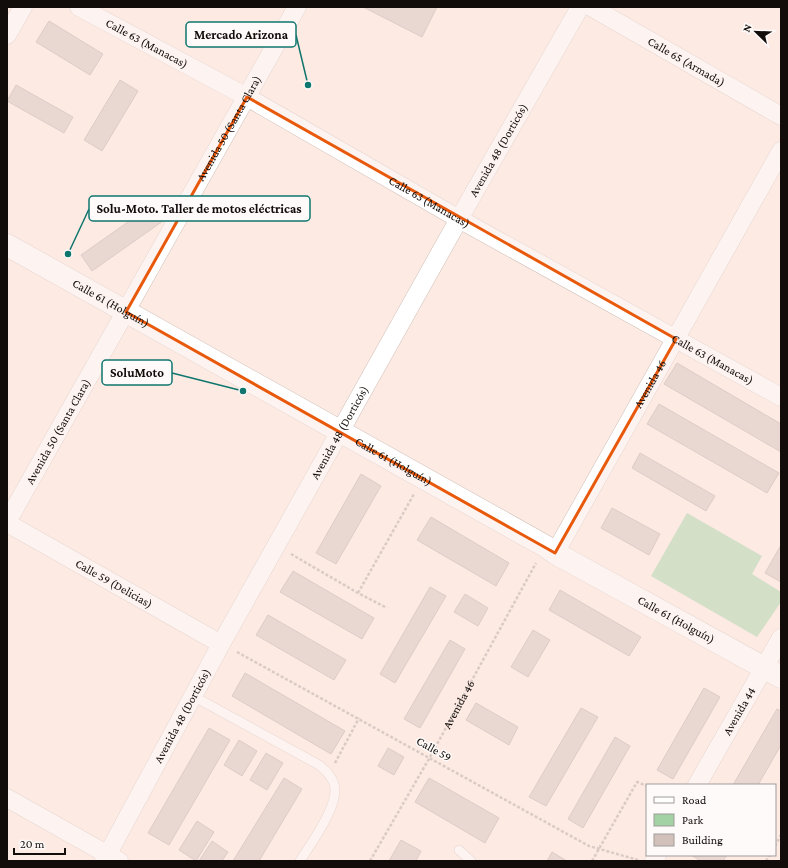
<svg xmlns="http://www.w3.org/2000/svg" width="788" height="868" viewBox="0 0 788 868" font-family="'Crimson Pro',serif">
  <style>
    .green { fill: #a3d2a5 }
    .building { fill: #d2c1ba; stroke: #b9a8a2 }
    .lines { fill: none; stroke-linecap: round; stroke-linejoin: round }
    .service-casing { stroke: #d1c0b9; stroke-width: 10 }
    .minor-casing { stroke: #d1c0b9; stroke-width: 19 }
    .tertiary-casing { stroke: #d1c0b9; stroke-width: 23 }
    .path { stroke: #b4a6a0; stroke-width: 2.5; stroke-dasharray: 3 2; stroke-linecap: butt }
    .service { stroke: #fff; stroke-width: 9 }
    .minor { stroke: #fff; stroke-width: 18 }
    .tertiary { stroke: #fff; stroke-width: 22 }
    .marked { fill: none; stroke: #e8590c; stroke-width: 3; stroke-linejoin: round }
    .labels { text-anchor: middle; dominant-baseline: central; stroke-width: 3; stroke-linejoin: round; paint-order: stroke }
    .street-label { font-size: 12px; fill: #120d0a; stroke: #fefaf9 }
    .leader { fill: none; stroke: #0f766e; stroke-width: 1.5 }
    .callout-dot { fill: #0f766e; stroke: #fefaf9; stroke-width: 1.5 }
    .callout { fill: #fefaf9; stroke: #0f766e; stroke-width: 1.5 }
    .callout-label { font-size: 13px; text-anchor: middle; font-weight: bold; fill: #120d0a }
  </style>
  <rect width="100%" height="100%" fill="#fceae3"/>
  <polygon class="green" points="687,513 762,556 752,574 781,592 781,602 757,637 651,576"/>
  <g class="building">
    <polygon points="363,7 437,7 422,37"/>
    <polygon points="49,21 103,54 90,75 36,42"/>
    <polygon points="120,80 138,91 102,151 84,140"/>
    <polygon points="16,85 73,117 64,133 7,101"/>
    <polygon points="152,205 163,221 92,271 81,255"/>
    <polygon points="677,363 781,424 781,452 664,384"/>
    <polygon points="659,404 779,473 767,493 647,424"/>
    <polygon points="640,453 715,496 706,511 632,468"/>
    <polygon points="361,474 381,486 336,564 316,553"/>
    <polygon points="612,508 660,534 649,555 601,528"/>
    <polygon points="431,517 509,563 496,586 417,540"/>
    <polygon points="781,545 781,582 765,573"/>
    <polygon points="293,571 374,618 362,639 280,592"/>
    <polygon points="430,587 446,596 395,683 380,674"/>
    <polygon points="560,590 641,637 629,656 549,610"/>
    <polygon points="465,594 488,608 478,626 454,612"/>
    <polygon points="268,615 346,660 334,680 256,635"/>
    <polygon points="533,630 550,640 528,677 511,667"/>
    <polygon points="450,640 465,649 420,728 404,719"/>
    <polygon points="245,673 345,731 331,754 232,696"/>
    <polygon points="704,688 720,697 673,779 657,770"/>
    <polygon points="476,703 518,727 509,745 466,720"/>
    <polygon points="581,708 598,717 546,806 529,797"/>
    <polygon points="777,709 781,711 781,745 758,785 733,785"/>
    <polygon points="209,728 230,740 169,845 148,833"/>
    <polygon points="615,737 630,746 583,828 568,819"/>
    <polygon points="239,740 257,751 242,776 224,765"/>
    <polygon points="388,748 404,757 394,775 378,766"/>
    <polygon points="266,753 283,763 267,790 250,780"/>
    <polygon points="284,778 302,789 259,861 233,861"/>
    <polygon points="429,778 499,818 485,843 415,802"/>
    <polygon points="197,821 214,832 196,861 179,850"/>
    <polygon points="401,840 421,851 416,861 389,861"/>
    <polygon points="212,841 228,852 222,861 199,861"/>
    <polygon points="552,852 567,861 547,861"/>
    <polygon points="691,855 727,855 723,861 701,861"/>
  </g>
  <g class="lines">
    <g class="service-casing">
      <g id="service">
        <path d="M193,696L319,765C325,770 331,775 334,784C341,803 310,845 300,861"/>
        <polyline points="459,850 471,861"/>
      </g>
    </g>
    <g class="minor-casing">
      <g id="minor">
        <path id="s2" d="M79,7L247,97L459,219L781,397"/>
        <path id="s3" d="M591,7L781,116"/>
        <polyline points="7,35 23,7"/>
        <path id="s4" d="M7,522L297,7"/>
        <path id="s5" d="M7,523L221,644"/>
        <path id="s6" d="M555,553L781,151"/>
        <path id="s7" d="M697,785L781,638"/>
        <polyline points="7,798 119,861"/>
        <path id="s8" d="M104,861L221,644L459,219L580,7"/>
        <polyline points="654,861 657,855"/>
      </g>
    </g>
    <g class="tertiary-casing">
      <g id="tertiary">
        <path id="s9" d="M7,245L545,546L555,553L781,677"/>
      </g>
    </g>
    <g class="path">
      <polyline points="291,554 358,593 387,608"/>
      <polyline points="358,593 414,494"/>
      <polyline points="237,652 589,846 638,860"/>
      <polyline points="335,763 359,718"/>
      <polyline points="775,846 781,835"/>
      <path id="s1" d="M370,861L430,757L536,563"/>
      <polyline points="592,861 637,782 647,786"/>
      <polyline points="766,861 770,855"/>
    </g>
    <use href="#service" class="service"/>
    <use href="#minor" class="minor"/>
    <use href="#tertiary" class="tertiary"/>
  </g>
  <path d="M0 0H788V868H0ZM247,97L676,339L555,553L126,312Z" fill="#fceae3" fill-opacity=".55" fill-rule="evenodd"/>
  <path class="marked" d="M247,97L676,339L555,553L126,312Z"/>
  <g class="labels">
    <g class="street-label">
      <text stroke="none"><textPath href="#s2" startOffset="77">Calle 63 (Manacas)</textPath></text>
      <text stroke="none"><textPath href="#s3" startOffset="110">Calle 65 (Armada)</textPath></text>
      <text stroke="none"><textPath href="#s4" startOffset="452">Avenida 50 (Santa Clara)</textPath></text>
      <text stroke="none"><textPath href="#s8" startOffset="813">Avenida 48 (Dorticós)</textPath></text>
      <text stroke="none"><textPath href="#s2" startOffset="401">Calle 63 (Manacas)</textPath></text>
      <text stroke="none"><textPath href="#s9" startOffset="119">Calle 61 (Holguín)</textPath></text>
      <text stroke="none"><textPath href="#s2" startOffset="725">Calle 63 (Manacas)</textPath></text>
      <text stroke="none"><textPath href="#s6" startOffset="194">Avenida 46</textPath></text>
      <text stroke="none"><textPath href="#s4" startOffset="104">Avenida 50 (Santa Clara)</textPath></text>
      <text stroke="none"><textPath href="#s8" startOffset="489">Avenida 48 (Dorticós)</textPath></text>
      <text stroke="none"><textPath href="#s9" startOffset="443">Calle 61 (Holguín)</textPath></text>
      <text stroke="none"><textPath href="#s5" startOffset="123">Calle 59 (Delicias)</textPath></text>
      <text stroke="none"><textPath href="#s9" startOffset="767">Calle 61 (Holguín)</textPath></text>
      <text stroke="none"><textPath href="#s1" startOffset="180">Avenida 46</textPath></text>
      <text stroke="none"><textPath href="#s7" startOffset="85">Avenida 44</textPath></text>
      <text stroke="none"><textPath href="#s8" startOffset="165">Avenida 48 (Dorticós)</textPath></text>
      <text transform="translate(434 749) rotate(29)">Calle 59</text>
    </g>
  </g>
  <path class="leader" d="M308 85L296 35M68 254L89 209M243 391L172 373"/>
  <g class="callout-dot">
    <circle cx="308" cy="85" r="4"/>
    <circle cx="68" cy="254" r="4"/>
    <circle cx="243" cy="391" r="4"/>
  </g>
  <g class="callout">
    <rect x="186" y="22" width="110" height="25" rx="4"/>
    <rect x="89" y="196" width="221" height="25" rx="4"/>
    <rect x="102" y="360" width="70" height="25" rx="4"/>
  </g>
  <g class="callout-label">
    <text x="241" y="39">Mercado Arizona</text>
    <text x="199" y="213">Solu-Moto. Taller de motos eléctricas</text>
    <text x="137" y="377">SoluMoto</text>
  </g>
  <rect width="788" height="868" fill="none" stroke="#120d0a" stroke-width="16"/>
  <rect x="646" y="784" width="130" height="72" fill="#fefaf9" stroke="#a09b99"/>
  <rect x="654" y="797" width="20" height="6" fill="#ffffff" stroke="#a09b99"/>
  <text x="682" y="804" font-size="12" fill="#120d0a">Road</text>
  <rect x="654" y="814" width="20" height="12" fill="#a3d2a5" stroke="#a09b99"/>
  <text x="682" y="824" font-size="12" fill="#120d0a">Park</text>
  <rect x="654" y="834" width="20" height="12" fill="#d2c1ba" stroke="#a09b99"/>
  <text x="682" y="844" font-size="12" fill="#120d0a">Building</text>
  <g transform="translate(756 32) rotate(293)" stroke="#fefaf9" stroke-width="3" paint-order="stroke">
  <path d="M0-3L7 15L0 10L-7 15Z" fill="#120d0a"/>
  <text y="-6" font-size="11" font-weight="bold" text-anchor="middle" fill="#120d0a">N</text>
  </g>
  <path d="M14 848v6h51v-6" fill="none" stroke="#120d0a" stroke-width="2"/>
  <text x="20" y="848" font-size="12" fill="#120d0a" stroke="#fefaf9" stroke-width="3" paint-order="stroke">20 m</text>
</svg>
